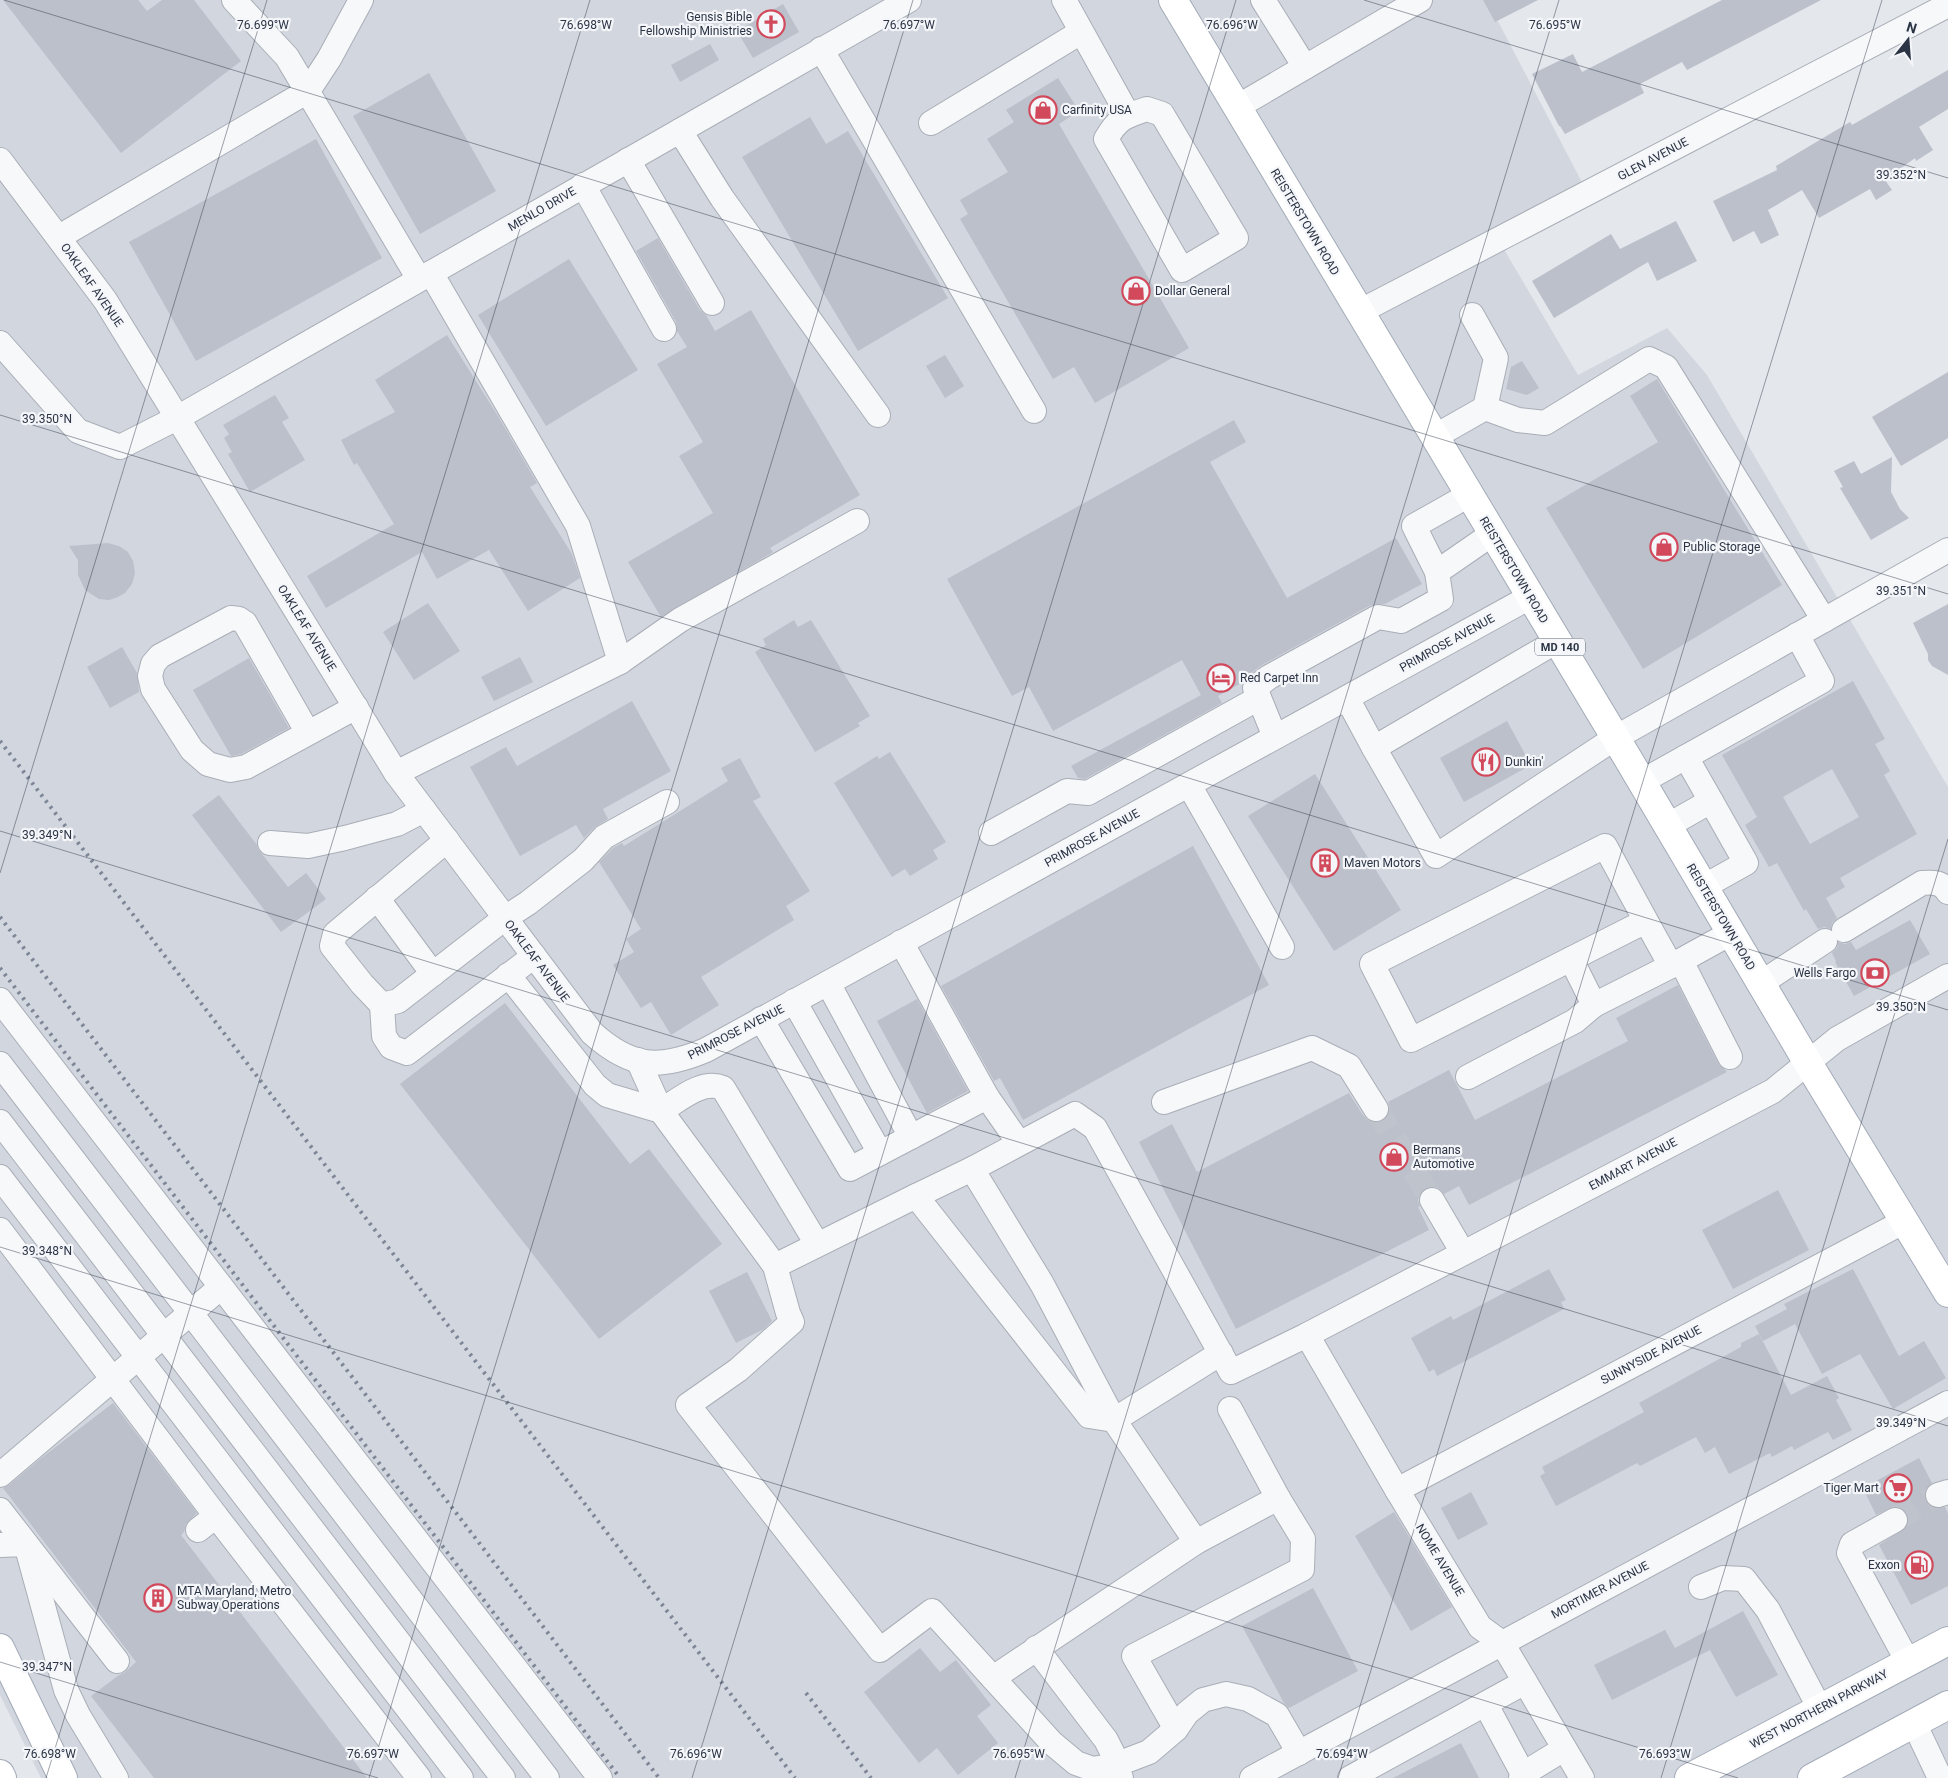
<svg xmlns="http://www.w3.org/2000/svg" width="1948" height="1778" viewBox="0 0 1948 1778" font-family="Roboto,sans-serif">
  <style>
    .built { fill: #d2d6de }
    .building { fill: #bbc0ca; fill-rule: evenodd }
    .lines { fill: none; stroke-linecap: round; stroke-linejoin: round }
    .minor-tunnel { stroke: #bfc3cb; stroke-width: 24; stroke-dasharray: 24 12; stroke-linecap: butt }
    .minor-casing { stroke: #a9aeb7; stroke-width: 26 }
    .major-casing { stroke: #a3abb8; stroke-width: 30 }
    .minor { stroke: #f7f8fa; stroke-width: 24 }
    .major { stroke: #fff; stroke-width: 28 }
    .rail { stroke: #7d8696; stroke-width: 4; stroke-dasharray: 2.5 5; stroke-linecap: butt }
    .ticks { fill: none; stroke: #2b3445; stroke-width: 1; stroke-opacity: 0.45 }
    .labels { text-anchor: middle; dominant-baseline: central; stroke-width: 4.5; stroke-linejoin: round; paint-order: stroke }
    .shield { fill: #f4f6f9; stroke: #676e7b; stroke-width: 1 }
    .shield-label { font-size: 11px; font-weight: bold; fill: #2b3445 }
    .poi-label { font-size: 12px; fill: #2b3445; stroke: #f4f6f9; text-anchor: start }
    .street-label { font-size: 12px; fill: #2b3445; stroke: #f4f6f9 }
    .ticks-label { font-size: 12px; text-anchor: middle; fill: #2b3445; stroke: #f4f6f9; stroke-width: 4.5; stroke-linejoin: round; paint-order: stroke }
  </style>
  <rect width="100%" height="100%" fill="#e4e7ec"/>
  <polygon class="built" points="0,0 1487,0 1588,194 1499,241 1578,375 1667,328 1707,375 1948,787 1948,1778 41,1778 0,1695"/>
  <g class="building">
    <polygon points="3,0 138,0 147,11 162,0 194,0 241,61 121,153"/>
    <polygon points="1483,0 1538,0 1495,22"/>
    <polygon points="1722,0 1821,0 1687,70 1682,62 1640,84 1644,93 1565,134 1560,126 1559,126 1532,74 1573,54 1582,72"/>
    <polygon points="783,4 799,32 753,58 737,31"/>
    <polygon points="710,44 719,60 680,82 671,65"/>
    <polygon points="1948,70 1948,109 1919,127 1933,150 1916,161 1915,158 1885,180 1892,190 1876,200 1870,189 1819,218 1802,190 1768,210 1779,235 1761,244 1754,231 1733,242 1713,201 1777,170 1776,166 1850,122 1852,125"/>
    <polygon points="429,73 496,191 420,234 353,116"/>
    <polygon points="1058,78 1079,111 1059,124 1189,348 1095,403 1074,367 1053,379 960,219 968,214 960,200 1008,172 987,139 1014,122 1006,110"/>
    <polygon points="810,117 826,144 848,131 948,298 858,351 742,157"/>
    <polygon points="316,139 382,258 196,361 129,242"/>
    <polygon points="1676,221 1697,261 1657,281 1648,262 1554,318 1532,281 1611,234 1620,249"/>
    <polygon points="658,238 700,310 706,315 715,331 751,310 860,495 770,548 773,552 661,617 628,562 713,513 679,456 703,442 657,364 687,347 677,331 676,322 636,251"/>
    <polygon points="569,259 638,370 546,426 478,315"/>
    <polygon points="447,335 498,416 537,483 530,487 572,554 580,578 528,611 489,550 437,579 422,552 326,608 307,576 394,524 357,463 354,465 341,440 395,412 375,380"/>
    <polygon points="945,355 964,386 945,398 926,366"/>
    <polygon points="1522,361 1539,388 1527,395 1506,389 1511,367"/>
    <polygon points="1948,372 1948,438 1901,466 1872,417"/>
    <polygon points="1657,379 1782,585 1643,669 1546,508 1658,442 1630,396"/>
    <polygon points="275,395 289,418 282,422 305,460 250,492 228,454 232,452 224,438 229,434 223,425"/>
    <polygon points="1234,420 1246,442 1210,462 1287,598 1396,538 1422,584 1385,604 1371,605 1262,665 1246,677 1243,682 1218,696 1222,703 1085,779 1078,778 1071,766 1201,695 1182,660 1053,731 1029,687 1012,696 947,579"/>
    <polygon points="1892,457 1891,492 1900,509 1909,518 1871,540 1840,488 1843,487 1834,471 1854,461 1861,474"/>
    <polygon points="108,543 119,546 128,552 133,561 135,573 132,584 125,593 118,597 109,600 99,599 85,590 78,575 78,560 69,546"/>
    <polygon points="428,603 460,651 414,680 383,632"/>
    <polygon points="1948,604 1948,675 1932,666 1928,660 1928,654 1913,623"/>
    <polygon points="794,620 798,627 811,620 870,716 858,723 860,726 815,752 755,652 766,645 763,639"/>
    <polygon points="122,647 137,673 139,692 110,708 87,667"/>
    <polygon points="520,657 533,682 494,701 481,677"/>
    <polygon points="249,658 289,728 241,754 231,756 193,690"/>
    <path d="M1853,681L1885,739L1875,744L1890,771L1884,775L1917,834L1840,878L1845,887L1826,898L1837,918L1832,923L1831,929L1824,927L1818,929L1806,909L1804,911L1777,863L1769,867L1745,825L1757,817L1722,755ZM1832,769L1859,817L1810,844L1783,797Z"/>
    <polygon points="632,701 671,771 603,809 608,819 594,828 584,838 576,825 520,856 470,767 506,747 517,766"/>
    <polygon points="1507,721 1531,765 1464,802 1440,758"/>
    <polygon points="890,752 946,842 933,850 938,859 910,876 905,869 892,877 834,783 877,756 879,759"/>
    <polygon points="740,758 761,797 753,801 810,891 786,906 794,920 701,977 719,1005 671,1035 651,1002 641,1008 613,965 634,952 626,939 641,929 599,862 613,848 622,843 624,846 728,781 721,768"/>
    <polygon points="1315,774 1401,910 1334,951 1248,816"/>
    <polygon points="219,795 257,845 258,849 288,887 306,873 326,899 281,932 192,815"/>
    <polygon points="1193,846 1269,985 1023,1120 1000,1078 994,1081 941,986"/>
    <polygon points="1910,920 1930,954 1854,996 1835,962 1836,961 1832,953 1837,948 1838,942 1845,944 1851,942 1856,950"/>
    <polygon points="1678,985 1718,1063 1727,1072 1469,1205 1459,1186 1444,1194 1438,1188 1431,1186 1426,1188 1420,1194 1418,1200 1420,1206 1418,1207 1429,1230 1236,1329 1139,1142 1172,1124 1197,1172 1349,1093 1363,1115 1369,1121 1376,1123 1383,1121 1388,1115 1390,1109 1388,1102 1449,1070 1475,1120 1628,1041 1616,1018"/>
    <polygon points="917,999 968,1091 927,1113 877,1021"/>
    <polygon points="505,1003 630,1164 649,1149 722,1244 599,1339 400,1084"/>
    <polygon points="1778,1190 1809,1250 1733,1289 1702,1230"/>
    <polygon points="1549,1269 1566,1300 1561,1302 1564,1309 1437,1376 1434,1369 1429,1372 1411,1338 1451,1316 1453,1320"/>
    <polygon points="1853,1269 1899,1356 1924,1341 1946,1378 1893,1409 1860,1354 1822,1374 1795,1324 1763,1341 1755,1326 1787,1309 1784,1304"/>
    <polygon points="747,1272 772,1321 764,1329 736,1343 709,1291"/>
    <polygon points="1759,1334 1791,1395 1827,1376 1839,1398 1836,1400 1852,1430 1833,1440 1828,1432 1794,1450 1792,1446 1772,1457 1770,1453 1729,1474 1715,1447 1705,1453 1696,1437 1640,1466 1637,1463 1556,1506 1540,1476 1545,1473 1542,1467 1644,1412 1639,1403 1741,1347 1741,1343"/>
    <polygon points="113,1403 197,1513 186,1524 184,1532 181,1535 367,1778 154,1778 91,1696 119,1675 125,1672 136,1662 3,1488 9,1485 40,1459"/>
    <polygon points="1919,1458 1932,1483 1925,1491 1925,1499 1929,1505 1934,1508 1945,1507 1948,1514 1948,1586 1911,1605 1879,1545 1906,1527 1909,1521 1907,1514 1902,1508 1895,1506 1876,1515 1863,1488"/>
    <polygon points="1471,1492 1488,1524 1458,1540 1441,1508"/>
    <polygon points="1394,1512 1452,1607 1411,1631 1355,1536"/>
    <polygon points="1313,1588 1358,1671 1289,1708 1284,1703 1242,1626"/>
    <polygon points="1743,1611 1778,1675 1736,1697 1710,1650 1612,1700 1594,1665 1665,1630 1675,1648"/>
    <polygon points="920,1648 940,1672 956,1660 991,1705 977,1716 998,1743 958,1775 937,1748 919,1763 864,1692"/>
    <polygon points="1461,1743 1479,1778 1393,1778"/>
  </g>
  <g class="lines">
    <g class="minor-tunnel">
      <polyline points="1376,1109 1432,1200"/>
      <polyline points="1895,1520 1938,1495"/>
    </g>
    <g class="minor-casing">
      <g id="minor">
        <polyline points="234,0 287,57 419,279"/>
        <polyline points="1064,0 1128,115"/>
        <polyline points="1263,0 1305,67"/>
        <polyline points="821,49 1034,411"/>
        <polyline points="1237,107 1420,0"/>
        <path d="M1147,109L1162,114L1236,238L1182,270L1106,139C1118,118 1125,116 1147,109Z"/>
        <polyline points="931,123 1081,32"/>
        <polyline points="680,131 722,198 878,415"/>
        <path d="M0,160L105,300L396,773L592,1033C631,1068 659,1070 706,1050L1530,597"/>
        <polyline points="628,160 712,303"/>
        <polyline points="583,185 664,329"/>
        <polyline points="59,237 308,91 329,59 361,0"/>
        <polyline points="431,273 578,526 620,662"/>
        <polyline points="1359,312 1948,5"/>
        <polyline points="1472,315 1496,358 1485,408"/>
        <polyline points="0,343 78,431 120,447 177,418 909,0"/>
        <polyline points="1434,437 1485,408 1518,420 1545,423 1649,359 1666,367 1824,620"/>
        <polyline points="1437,572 1414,526 1469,495"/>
        <polyline points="1347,698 1374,748 1436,856 1615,738 1948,550"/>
        <polyline points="308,733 245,623 239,619 231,618 160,656 153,664 150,676 153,689 192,750 208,764 230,770 246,767 356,707"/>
        <polyline points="1275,737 1255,688 1269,677 1378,617 1401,621 1441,599 1437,572 1492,534"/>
        <polyline points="1374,748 1557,641"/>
        <polyline points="396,773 620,662 680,620 857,521"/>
        <polyline points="1641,782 1822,681 1797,635"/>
        <polyline points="1189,785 1282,947"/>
        <polyline points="1667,826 1711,801 1686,757"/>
        <polyline points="991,833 1067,791 1088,793 1259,698"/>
        <polyline points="447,840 335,934 332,946 362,984 382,1005 398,1001 505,918 528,903 583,860 604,837 667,802"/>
        <polyline points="270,843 308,846 345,838 397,824 424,810"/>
        <polyline points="1703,887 1746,863 1711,801"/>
        <polyline points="377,898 433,974"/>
        <polyline points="1646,921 1605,846 1372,964 1411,1040 1646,921 1671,966 1731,933"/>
        <path d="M1844,930L1922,883C1933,882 1942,882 1948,892"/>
        <polyline points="1571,959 1594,1005 1671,966"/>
        <polyline points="1681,961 1730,1057"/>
        <polyline points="508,975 595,1085 607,1095 661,1111"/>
        <polyline points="828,983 911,1137"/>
        <polyline points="1761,983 1825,941"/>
        <polyline points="0,1000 600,1778"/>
        <polyline points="794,1001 880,1153"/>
        <polyline points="382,1005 384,1036 391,1047 407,1053 534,956"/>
        <polyline points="761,1019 850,1169 987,1097 901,942"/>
        <polyline points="638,1060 661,1111"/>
        <polyline points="0,1064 547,1778"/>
        <polyline points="1468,1077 1575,1021 1594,1005"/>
        <polyline points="987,1097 1019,1143"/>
        <polyline points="1164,1102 1312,1048 1349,1066 1376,1109"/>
        <polyline points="0,1122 503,1778"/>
        <polyline points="0,1177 461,1778"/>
        <polyline points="916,1196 972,1169"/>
        <polyline points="1432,1200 1463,1253"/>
        <polyline points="0,1230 216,1516"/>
        <path d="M817,1244L723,1088C702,1079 679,1100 661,1111L775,1266L788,1313L792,1322L738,1370L688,1405L880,1650L932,1611L1052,1743L1076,1763L1093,1769L1115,1765L1114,1756L1106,1740L1036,1648"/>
        <polyline points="775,1266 916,1196 1089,1416 1114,1420 1196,1542 993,1678"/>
        <polyline points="1307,1335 1397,1490 1480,1627 1502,1643 1582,1778"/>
        <polyline points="1221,1353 1114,1420 1042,1284 972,1169 1075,1114 1095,1128 1231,1372 1307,1335 1773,1091 1837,1039 1948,976"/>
        <polyline points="1230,1409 1278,1498"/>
        <polyline points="0,1475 221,1287"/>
        <polyline points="1397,1490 1905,1221"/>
        <polyline points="1938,1495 1948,1492"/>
        <polyline points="0,1510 117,1661"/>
        <polyline points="1895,1520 1852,1544 1849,1553 1908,1662"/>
        <polyline points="198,1530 216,1516 419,1778"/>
        <polyline points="0,1545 26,1544 66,1690 78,1715 116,1778"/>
        <polyline points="1701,1587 1723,1578 1744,1579 1768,1610 1820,1709"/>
        <polyline points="1486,1705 1523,1774"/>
        <polyline points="1914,1723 1940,1778"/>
        <polyline points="1176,1729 1134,1656 1302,1569 1303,1539 1278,1498 1196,1542"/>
        <polyline points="1121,1778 1115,1765 1149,1752 1176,1729 1187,1713 1203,1700 1226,1694 1248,1699 1277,1715 1299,1753"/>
        <polyline points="1252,1778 1948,1403"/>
        <polyline points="1350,1778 1525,1682"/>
        <polyline points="1521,1778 1523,1774 1564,1749"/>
      </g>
    </g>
    <g class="major-casing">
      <g id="major">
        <polyline points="1173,0 1630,762 1808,1063 1948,1293"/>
        <polyline points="0,1648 63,1778"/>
        <polyline points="0,1774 2,1778"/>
        <polyline points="1689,1778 1948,1641"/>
        <polyline points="1812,1778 1948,1705"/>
      </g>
    </g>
    <use href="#minor" class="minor"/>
    <use href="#major" class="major"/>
    <g class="rail">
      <polyline points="0,741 795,1778"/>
      <polyline points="0,917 659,1778"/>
      <polyline points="0,968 620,1778"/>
      <polyline points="806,1693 871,1778"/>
    </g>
  </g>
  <path class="ticks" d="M4,0L1948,594M1364,0L1948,178M0,415L1948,1010M0,831L1948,1426M0,873L267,0M0,1247L1738,1778M0,1662L378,1778M46,1778L590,0M369,1778L913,0M692,1778L1236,0M1015,1778L1559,0M1338,1778L1882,0M1661,1778L1948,839"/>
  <defs>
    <g id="church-ring" transform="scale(1.4375)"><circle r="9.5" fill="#f4f6f9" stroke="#d1495b" stroke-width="1.5"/><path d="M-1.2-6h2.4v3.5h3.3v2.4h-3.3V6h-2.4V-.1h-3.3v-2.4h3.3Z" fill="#d1495b"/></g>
    <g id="shop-ring" transform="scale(1.4375)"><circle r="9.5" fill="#f4f6f9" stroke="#d1495b" stroke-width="1.5"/><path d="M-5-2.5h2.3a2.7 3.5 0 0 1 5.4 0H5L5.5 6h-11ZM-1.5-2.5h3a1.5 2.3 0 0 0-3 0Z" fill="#d1495b"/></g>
    <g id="hotel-ring" transform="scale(1.4375)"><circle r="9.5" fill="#f4f6f9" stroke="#d1495b" stroke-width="1.5"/><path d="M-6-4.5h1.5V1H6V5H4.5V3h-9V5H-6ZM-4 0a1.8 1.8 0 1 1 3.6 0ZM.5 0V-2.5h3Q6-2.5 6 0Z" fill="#d1495b"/></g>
    <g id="restaurant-ring" transform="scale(1.4375)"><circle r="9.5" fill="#f4f6f9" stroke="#d1495b" stroke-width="1.5"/><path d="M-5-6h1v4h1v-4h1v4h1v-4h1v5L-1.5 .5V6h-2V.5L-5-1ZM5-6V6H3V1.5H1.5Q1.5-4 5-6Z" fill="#d1495b"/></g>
    <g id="building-ring" transform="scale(1.4375)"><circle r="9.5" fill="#f4f6f9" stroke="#d1495b" stroke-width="1.5"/><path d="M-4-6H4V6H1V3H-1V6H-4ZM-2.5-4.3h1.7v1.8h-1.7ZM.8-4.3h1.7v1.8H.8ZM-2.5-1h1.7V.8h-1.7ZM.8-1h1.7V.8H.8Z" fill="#d1495b"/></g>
    <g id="bank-ring" transform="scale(1.4375)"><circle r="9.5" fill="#f4f6f9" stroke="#d1495b" stroke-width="1.5"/><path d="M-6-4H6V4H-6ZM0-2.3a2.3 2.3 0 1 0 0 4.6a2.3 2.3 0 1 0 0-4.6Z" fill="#d1495b"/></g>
    <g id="supermarket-ring" transform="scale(1.4375)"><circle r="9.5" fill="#f4f6f9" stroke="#d1495b" stroke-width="1.5"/><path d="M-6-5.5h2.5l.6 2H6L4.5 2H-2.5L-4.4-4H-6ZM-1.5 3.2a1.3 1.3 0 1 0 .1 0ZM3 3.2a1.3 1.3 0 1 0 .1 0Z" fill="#d1495b"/></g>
    <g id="fuel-ring" transform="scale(1.4375)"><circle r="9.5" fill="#f4f6f9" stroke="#d1495b" stroke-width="1.5"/><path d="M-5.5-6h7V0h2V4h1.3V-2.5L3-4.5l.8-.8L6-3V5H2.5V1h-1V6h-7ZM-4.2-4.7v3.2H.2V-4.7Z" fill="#d1495b"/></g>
  </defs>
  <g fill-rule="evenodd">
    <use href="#church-ring" x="771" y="24"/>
    <use href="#shop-ring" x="1043" y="110"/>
    <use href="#shop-ring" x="1136" y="291"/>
    <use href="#shop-ring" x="1664" y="547"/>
    <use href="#hotel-ring" x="1221" y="678"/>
    <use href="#restaurant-ring" x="1486" y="762"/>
    <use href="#building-ring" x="1325" y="863"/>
    <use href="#bank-ring" x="1875" y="973"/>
    <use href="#shop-ring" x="1394" y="1157"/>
    <use href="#supermarket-ring" x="1898" y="1488"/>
    <use href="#fuel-ring" x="1919" y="1565"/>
    <use href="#building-ring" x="158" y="1598"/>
  </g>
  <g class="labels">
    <rect class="shield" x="1535" y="638.5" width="50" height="17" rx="4"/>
    <g class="shield-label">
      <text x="1560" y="647">MD 140</text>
    </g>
    <g class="poi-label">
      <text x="752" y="17" text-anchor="end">Gensis Bible<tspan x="752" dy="14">Fellowship Ministries</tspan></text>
      <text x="1062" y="110">Carfinity USA</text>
      <text x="1155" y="291">Dollar General</text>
      <text x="1683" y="547">Public Storage</text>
      <text x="1240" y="678">Red Carpet Inn</text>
      <text x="1505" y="762">Dunkin'</text>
      <text x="1344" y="863">Maven Motors</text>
      <text x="1856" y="973" text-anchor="end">Wells Fargo</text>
      <text x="1413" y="1150">Bermans<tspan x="1413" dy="14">Automotive</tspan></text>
      <text x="1879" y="1488" text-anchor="end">Tiger Mart</text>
      <text x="1900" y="1565" text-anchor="end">Exxon</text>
      <text x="177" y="1591">MTA Maryland, Metro<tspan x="177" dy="14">Subway Operations</tspan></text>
    </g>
    <g class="street-label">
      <text transform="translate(1653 159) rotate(-28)">GLEN AVENUE</text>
      <text transform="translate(542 209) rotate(-30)">MENLO DRIVE</text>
      <text transform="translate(1305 222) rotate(59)">REISTERSTOWN ROAD</text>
      <text transform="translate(92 285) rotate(55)">OAKLEAF AVENUE</text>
      <text transform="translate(1514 570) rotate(59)">REISTERSTOWN ROAD</text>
      <text transform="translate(307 628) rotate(58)">OAKLEAF AVENUE</text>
      <text transform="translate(1447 643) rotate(-29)">PRIMROSE AVENUE</text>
      <text transform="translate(1092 838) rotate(-29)">PRIMROSE AVENUE</text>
      <text transform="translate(1721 917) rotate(59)">REISTERSTOWN ROAD</text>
      <text transform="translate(537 961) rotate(53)">OAKLEAF AVENUE</text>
      <text transform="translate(736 1032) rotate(-27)">PRIMROSE AVENUE</text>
      <text transform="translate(1633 1164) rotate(-28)">EMMART AVENUE</text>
      <text transform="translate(1651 1355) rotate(-28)">SUNNYSIDE AVENUE</text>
      <text transform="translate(1440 1560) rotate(59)">NOME AVENUE</text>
      <text transform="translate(1600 1590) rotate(-28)">MORTIMER AVENUE</text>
      <text transform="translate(1819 1709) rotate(-28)">WEST NORTHERN PARKWAY</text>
    </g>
  </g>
  <g class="ticks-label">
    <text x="263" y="29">76.699°W</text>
    <text x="586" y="29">76.698°W</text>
    <text x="909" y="29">76.697°W</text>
    <text x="1232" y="29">76.696°W</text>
    <text x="1555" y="29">76.695°W</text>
    <text x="1901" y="179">39.352°N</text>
    <text x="47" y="423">39.350°N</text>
    <text x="1901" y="595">39.351°N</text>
    <text x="47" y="839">39.349°N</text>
    <text x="1901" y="1011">39.350°N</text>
    <text x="47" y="1255">39.348°N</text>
    <text x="1901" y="1427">39.349°N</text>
    <text x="47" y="1671">39.347°N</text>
    <text x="50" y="1758">76.698°W</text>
    <text x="373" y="1758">76.697°W</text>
    <text x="696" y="1758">76.696°W</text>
    <text x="1019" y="1758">76.695°W</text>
    <text x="1342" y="1758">76.694°W</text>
    <text x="1665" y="1758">76.693°W</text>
  </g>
  <g transform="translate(1908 40) rotate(17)" stroke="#f4f6f9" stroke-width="4" paint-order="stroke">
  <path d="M0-4L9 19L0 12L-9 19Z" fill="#2b3445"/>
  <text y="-8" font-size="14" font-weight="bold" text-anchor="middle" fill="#2b3445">N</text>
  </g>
</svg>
